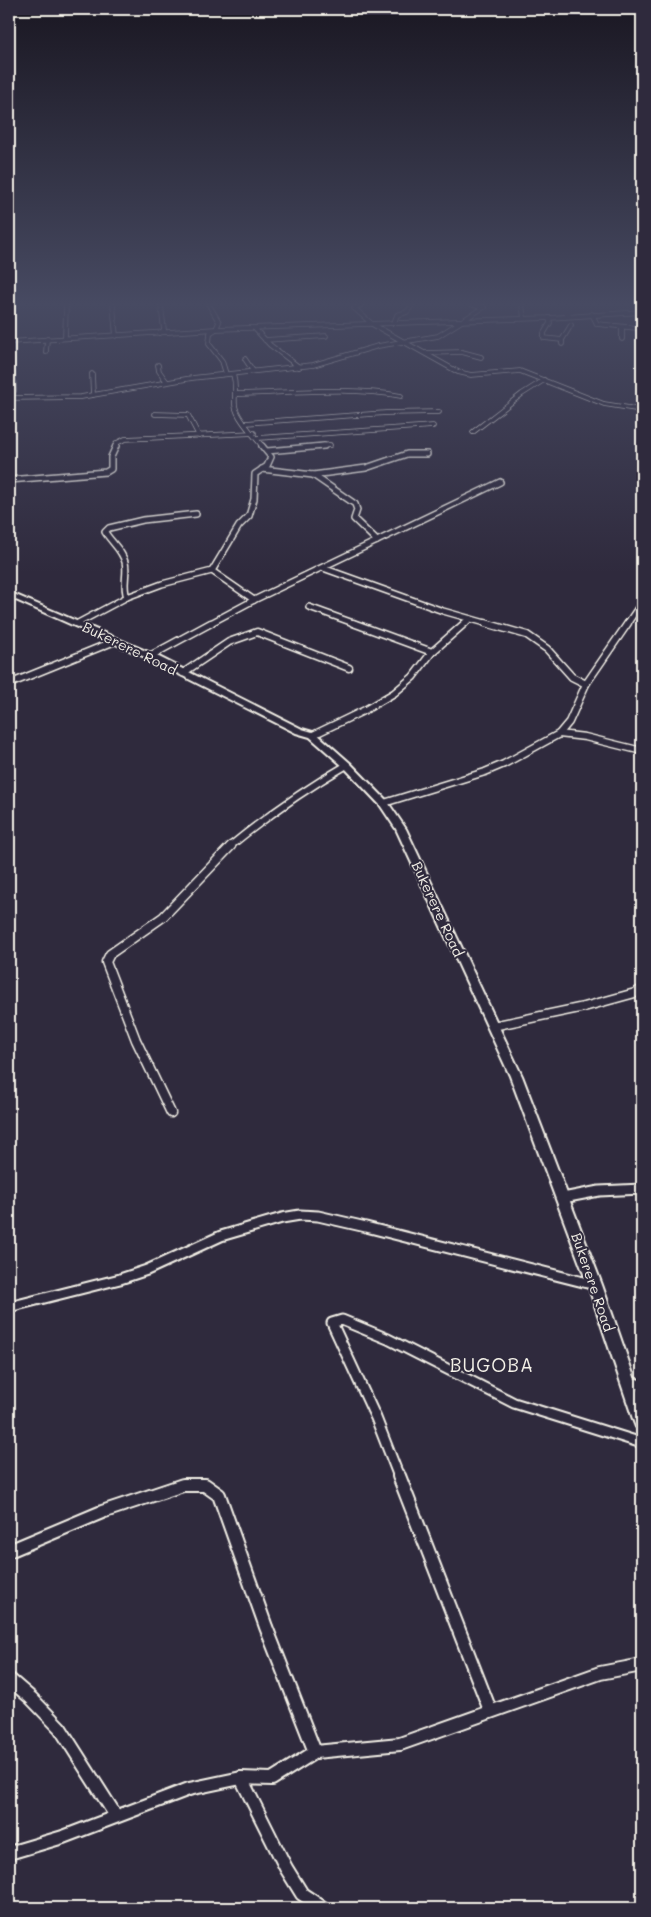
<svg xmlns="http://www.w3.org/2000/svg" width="651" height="1917" viewBox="0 0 651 1917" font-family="Mali,sans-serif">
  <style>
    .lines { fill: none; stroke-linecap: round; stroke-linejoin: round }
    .minor-far5-casing { stroke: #f4f1e8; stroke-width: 5.5 }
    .minor-far4-casing { stroke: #f4f1e8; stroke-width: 8 }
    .minor-far3-casing { stroke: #f4f1e8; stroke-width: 9 }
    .minor-far2-casing { stroke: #f4f1e8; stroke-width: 11 }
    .minor-far1-casing { stroke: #f4f1e8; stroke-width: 13 }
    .minor-casing { stroke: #f4f1e8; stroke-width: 16 }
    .secondary-casing { stroke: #f4f1e8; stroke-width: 4 }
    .minor-far5 { stroke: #2f2a3d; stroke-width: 4 }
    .minor-far4 { stroke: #2f2a3d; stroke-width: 5 }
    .minor-far3 { stroke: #2f2a3d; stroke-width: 6 }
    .minor-far2 { stroke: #2f2a3d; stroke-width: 8 }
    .minor-far1 { stroke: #2f2a3d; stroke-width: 9 }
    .minor { stroke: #2f2a3d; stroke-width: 12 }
    .secondary { fill: #2f2a3d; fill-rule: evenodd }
    .labels { text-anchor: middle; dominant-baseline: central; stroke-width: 4; stroke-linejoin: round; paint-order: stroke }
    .street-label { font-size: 14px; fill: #f4f1e8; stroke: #2f2a3d }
    .near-quarter-label { font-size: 19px; letter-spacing: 1px; fill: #f4f1e8; stroke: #2f2a3d }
  </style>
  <rect width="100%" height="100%" fill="#2f2a3d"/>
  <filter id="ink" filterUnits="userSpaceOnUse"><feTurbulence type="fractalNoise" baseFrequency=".02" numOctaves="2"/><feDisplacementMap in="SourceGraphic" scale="10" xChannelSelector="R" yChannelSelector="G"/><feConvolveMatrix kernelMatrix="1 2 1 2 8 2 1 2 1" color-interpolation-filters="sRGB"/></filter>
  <g filter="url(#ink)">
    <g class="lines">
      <g class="minor-far5-casing">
        <g id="minor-far5">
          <polyline points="113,305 116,336"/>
          <polyline points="209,305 219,322 216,329 210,333 209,344 222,361 226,374"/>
          <polyline points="361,305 354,308 372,324 458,372 471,375 520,371 604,404 642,410"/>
          <polyline points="522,305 524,318"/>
          <polyline points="592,314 597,324 637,328"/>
          <polyline points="549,318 550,323 544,333 544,338 562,340 562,344"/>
          <polyline points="394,323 397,315 407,312 412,305"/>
          <polyline points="622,327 622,339"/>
          <polyline points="255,329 270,345 299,367"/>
          <polyline points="160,333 164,330 161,306"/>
          <polyline points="65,338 66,306"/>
          <polyline points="265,340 326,336"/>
          <polyline points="562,340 571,325"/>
          <polyline points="9,342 216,329 549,318 642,312"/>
          <polyline points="46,352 47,339"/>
          <polyline points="426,353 462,352 481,357"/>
          <polyline points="245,359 253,371"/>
          <polyline points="158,365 159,371 167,382"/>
          <polyline points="92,374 93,395"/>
          <path d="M233,374C237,387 234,392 235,405C236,417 255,437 263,447"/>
          <path d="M237,394C288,393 351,386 401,396"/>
          <polyline points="9,398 81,397 192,378 313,365 378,346 438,336 484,307 473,305"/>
          <polyline points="9,398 14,391 13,373"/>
          <polyline points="155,414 188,415 199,436"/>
          <polyline points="246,423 386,413 439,412"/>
          <polyline points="640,424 642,423"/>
          <polyline points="473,432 522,394 544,380"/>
          <polyline points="258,438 433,426"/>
          <polyline points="115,447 117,443 125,439 254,433"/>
          <polyline points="311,447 330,445"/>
        </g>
      </g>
      <g class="minor-far4-casing">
        <g id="minor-far4">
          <polyline points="267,451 324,446"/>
          <polyline points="262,469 313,475 366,468 407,454 427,454"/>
          <polyline points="313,475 355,504 357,510 354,519 377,541"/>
          <polyline points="9,480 106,472 111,469 111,457 116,446"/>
          <polyline points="323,568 443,611 489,624"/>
          <polyline points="212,571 254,600"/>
          <path d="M127,597C122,585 128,574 125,562C122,550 111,542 105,532L109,528L143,520L196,514"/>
          <polyline points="309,607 356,624"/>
          <polyline points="78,623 127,597 162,584 212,571 239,526 249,516 254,499 255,474 267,466 271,457 262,446"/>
          <polyline points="209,624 254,600 500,482"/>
          <polyline points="464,624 470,619"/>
          <polyline points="627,624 642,602"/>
        </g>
      </g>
      <g class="minor-far3-casing">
        <g id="minor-far3">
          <polyline points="353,623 432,652"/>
          <polyline points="485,623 527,635 547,649 572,677 586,684"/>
          <polyline points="150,656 211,623"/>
          <polyline points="183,673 229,642 257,632 349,668"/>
          <polyline points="9,684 115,641"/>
          <polyline points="559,734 585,737 642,751"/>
          <polyline points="313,735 365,710 394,693 413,677 432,652 465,623"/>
          <polyline points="384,803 485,772 504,764 559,734 569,722 586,684 628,623"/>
          <path d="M229,847C267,816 305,789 347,765"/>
        </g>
      </g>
      <g class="minor-far2-casing">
        <g id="minor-far2">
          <polyline points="493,1026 584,1007 635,993 642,989"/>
          <polyline points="171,1113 136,1040 106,962 110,954 163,917 231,846"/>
        </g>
      </g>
      <g class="minor-far1-casing">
        <g id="minor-far1">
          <polyline points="563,1198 599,1191 642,1189"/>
          <polyline points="9,1307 120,1279 147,1270 221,1236 282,1218 300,1215 318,1216 366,1227 595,1285"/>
          <polyline points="627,1381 642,1385"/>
          <polyline points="399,1477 376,1418 332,1323 342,1320 388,1339 514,1403 642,1443"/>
        </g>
      </g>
      <g class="minor-casing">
        <g id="minor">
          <polyline points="399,1476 490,1710"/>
          <polyline points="9,1551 102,1512 183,1485 205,1485 219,1495 266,1627 315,1752"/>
          <polyline points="9,1679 31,1698 60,1728 116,1816"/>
          <polyline points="241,1778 286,1868 302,1894 323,1908"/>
          <polyline points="9,1853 63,1837 189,1789 241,1778 272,1779 315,1752 400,1744 600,1673 642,1665"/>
        </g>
      </g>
      <g class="secondary-casing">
        <polygon id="secondary" points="9,592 153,654 302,729 316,733 350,763 387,801 406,829 522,1076 602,1285 642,1400 642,1430 636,1427 634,1422 588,1285 510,1076 396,829 380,805 344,767 310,737 296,733 147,658 9,597"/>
      </g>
      <use href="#minor-far5" class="minor-far5"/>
      <use href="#minor-far4" class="minor-far4"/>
      <use href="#minor-far3" class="minor-far3"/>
      <use href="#minor-far2" class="minor-far2"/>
      <use href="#minor-far1" class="minor-far1"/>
      <use href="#minor" class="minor"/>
      <use href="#secondary" class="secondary"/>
    </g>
  </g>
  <linearGradient id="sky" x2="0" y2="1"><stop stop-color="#1a1722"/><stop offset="0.53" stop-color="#474a62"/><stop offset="1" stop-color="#474a62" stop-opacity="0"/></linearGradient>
  <rect width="651" height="573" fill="url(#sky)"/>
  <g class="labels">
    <g class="street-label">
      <text transform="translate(130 648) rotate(26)">Bukerere Road</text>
      <text transform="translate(438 909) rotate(65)">Bukerere Road</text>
      <text transform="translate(593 1282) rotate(71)">Bukerere Road</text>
    </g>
    <g class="near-quarter-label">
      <text x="492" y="1364">BUGOBA</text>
    </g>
  </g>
  <rect width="651" height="1917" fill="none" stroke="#2f2a3d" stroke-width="30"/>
  <rect x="15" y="15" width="621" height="1887" fill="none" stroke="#f4f1e8" stroke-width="2" filter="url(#ink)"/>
</svg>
